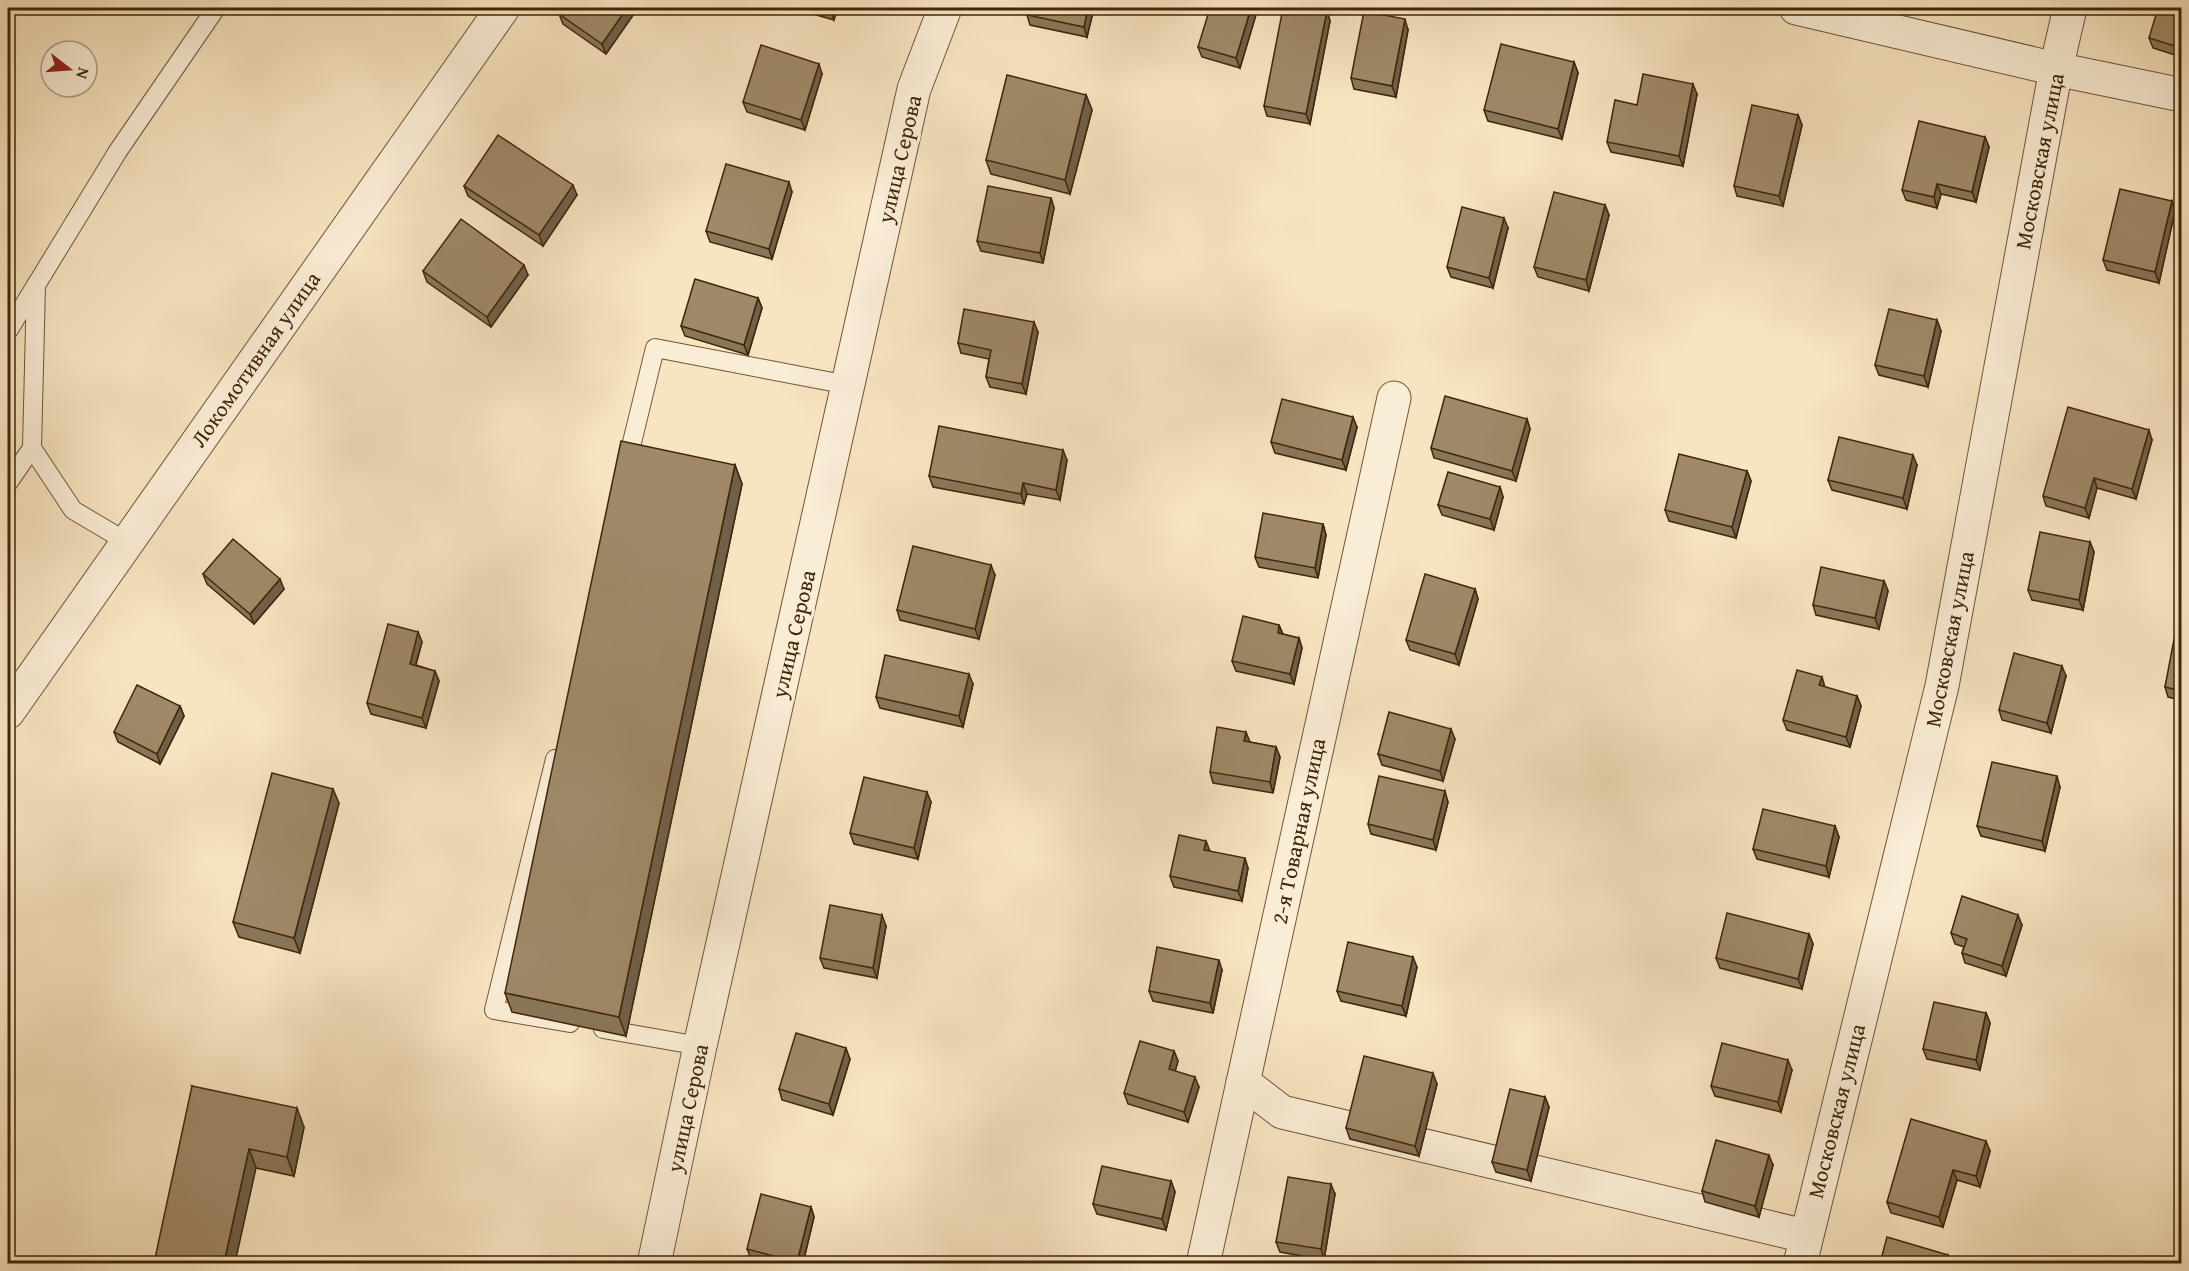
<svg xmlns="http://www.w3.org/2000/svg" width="2189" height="1271" viewBox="0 0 2189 1271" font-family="'Gentium Book Plus',serif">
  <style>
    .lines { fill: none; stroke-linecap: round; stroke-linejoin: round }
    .lane-casing { stroke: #6e5637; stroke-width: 20 }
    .street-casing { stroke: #6e5637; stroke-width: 35 }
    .lane { stroke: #faedd6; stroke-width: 18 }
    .street { stroke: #faedd6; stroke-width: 33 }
    .wall { fill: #897659; stroke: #402609; stroke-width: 1.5 }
    .shaded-wall { fill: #6f6049; stroke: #402609; stroke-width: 1.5 }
    .building { fill: #9f8968; stroke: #402609; stroke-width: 1.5 }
    .labels { text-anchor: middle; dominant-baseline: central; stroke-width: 6; stroke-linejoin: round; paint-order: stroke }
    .street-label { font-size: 22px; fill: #402609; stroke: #faedd6 }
  </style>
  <rect width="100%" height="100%" fill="#f7e4c0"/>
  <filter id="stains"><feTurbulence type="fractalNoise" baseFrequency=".00333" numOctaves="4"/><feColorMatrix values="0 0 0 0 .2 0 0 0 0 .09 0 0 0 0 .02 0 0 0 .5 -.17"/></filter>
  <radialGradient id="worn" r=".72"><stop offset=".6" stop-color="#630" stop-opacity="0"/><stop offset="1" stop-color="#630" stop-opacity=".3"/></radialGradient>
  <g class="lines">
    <g class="lane-casing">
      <g id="lane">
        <polyline points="8,331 118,151 216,8"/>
        <polyline points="32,448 73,510 127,542"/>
        <polyline points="626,467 655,348 848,385"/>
        <polyline points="8,483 32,448 36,285"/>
        <polyline points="555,759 494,1010 570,1023"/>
        <polyline points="603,1029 700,1046"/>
      </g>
    </g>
    <g class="street-casing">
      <g id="street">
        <polyline points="1796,8 2056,69 2182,95"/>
        <polyline points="8,712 503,8"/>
        <polyline points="1243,1082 1282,1112 1805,1236"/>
        <polyline points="654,1264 700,1046 914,89 945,8"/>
        <polyline points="1203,1264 1394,398"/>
        <polyline points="1800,1264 1942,686 2056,69 2070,8"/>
      </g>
    </g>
    <use href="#lane" class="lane"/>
    <use href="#street" class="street"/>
  </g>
  <g class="wall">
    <polygon points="638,8 606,54 563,24 559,14"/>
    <polygon points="792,8 837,8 834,20"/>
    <polygon points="1094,8 1087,37 1030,25 1027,15"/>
    <polygon points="1258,8 1240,68 1202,57 1198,47"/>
    <polygon points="2181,8 2181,57 2153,48 2149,38"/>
    <polygon points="1327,11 1330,21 1310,124 1267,116 1264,106"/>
    <polygon points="1408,30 1396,97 1354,89 1351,78"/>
    <polygon points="1574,62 1578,73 1562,139 1488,121 1484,110"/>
    <polygon points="822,74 805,130 747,112 743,102"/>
    <polygon points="1697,94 1683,166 1611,152 1607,142 1637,105"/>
    <polygon points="1086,95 1092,110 1070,194 991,174 986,160"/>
    <polygon points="1798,115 1802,125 1783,206 1737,196 1734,186"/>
    <polygon points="1985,137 1989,147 1976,202 1941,194 1937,208 1906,200 1902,190"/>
    <polygon points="464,186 577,195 543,246 468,196"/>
    <polygon points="792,192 772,259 710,242 706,231"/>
    <polygon points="1051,198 1054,208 1043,263 981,251 977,241"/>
    <polygon points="2172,201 2175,211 2159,283 2107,270 2103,260"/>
    <polygon points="1605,205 1609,215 1589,291 1538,277 1534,267"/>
    <polygon points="1508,228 1493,288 1451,277 1447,267"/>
    <polygon points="423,271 528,275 491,327 427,282"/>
    <polygon points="758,298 762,308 748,355 685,336 681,326"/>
    <polygon points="1937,320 1941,331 1928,387 1879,375 1875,365"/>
    <polygon points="1038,332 1026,394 990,387 986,377 989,359 961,353 958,343"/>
    <polygon points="1527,419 1530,429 1516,481 1434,458 1431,448"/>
    <polygon points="1357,427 1346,470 1275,453 1271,442"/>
    <polygon points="2152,440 2136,499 2097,488 2089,518 2046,506 2043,496"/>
    <polygon points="1067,460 1060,500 1027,494 1024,504 933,487 929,476"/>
    <polygon points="735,465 742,484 626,1036 512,1012 505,993"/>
    <polygon points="1917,465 1907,509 1832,490 1828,480"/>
    <polygon points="1747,471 1751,481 1736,538 1669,521 1665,510"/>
    <polygon points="1500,487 1503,497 1494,530 1442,515 1438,505"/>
    <polygon points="1323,524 1326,535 1318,578 1259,567 1255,557"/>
    <polygon points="2090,542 2094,552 2083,610 2032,600 2028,590"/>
    <polygon points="203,574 284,589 254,624 207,584"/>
    <polygon points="995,575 979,639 900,620 897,610"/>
    <polygon points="1884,581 1888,591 1879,629 1816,615 1813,605"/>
    <polygon points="1475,589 1478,599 1459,665 1410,650 1406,640"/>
    <polygon points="2181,619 2181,700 2168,697 2165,687"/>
    <polygon points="1279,625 1283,634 1299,638 1302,648 1294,684 1236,671 1232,661"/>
    <polygon points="418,632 422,642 416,665 435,671 439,681 426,728 371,714 367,703"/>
    <polygon points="2066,676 2051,733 2002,720 1999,710"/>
    <polygon points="973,684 963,727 880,708 876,697"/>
    <polygon points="1857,696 1861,706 1850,747 1787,730 1783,720"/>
    <polygon points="180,706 184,716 160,764 118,742 114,732"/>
    <polygon points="1455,739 1443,781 1382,765 1378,754"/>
    <polygon points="1250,742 1276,747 1280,757 1273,793 1213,783 1210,772"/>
    <polygon points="2060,787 2045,851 1981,836 1977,826"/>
    <polygon points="931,802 918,859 854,844 850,833"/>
    <polygon points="1448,802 1436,850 1371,834 1368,824"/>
    <polygon points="339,803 300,953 239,937 233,922"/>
    <polygon points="1835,826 1839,837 1829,877 1757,859 1753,849"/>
    <polygon points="1209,851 1248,868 1242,901 1174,887 1170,876"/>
    <polygon points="2022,925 2006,976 1965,963 1962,953 1964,947 1955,944 1951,933"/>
    <polygon points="886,926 877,978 824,968 820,958"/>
    <polygon points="1809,934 1813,944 1802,989 1720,968 1716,958"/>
    <polygon points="1417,967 1406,1016 1341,1001 1337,991"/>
    <polygon points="1222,970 1213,1013 1153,1001 1149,991"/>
    <polygon points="1986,1013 1990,1023 1980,1070 1927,1059 1923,1049"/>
    <polygon points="1174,1051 1178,1061 1175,1071 1199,1087 1188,1122 1128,1104 1124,1093"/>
    <polygon points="850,1059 833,1115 782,1100 779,1089"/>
    <polygon points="1792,1070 1781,1112 1715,1096 1711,1086"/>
    <polygon points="1437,1084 1419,1156 1350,1139 1346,1128"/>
    <polygon points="192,1086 304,1127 294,1176 256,1168"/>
    <polygon points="1545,1097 1549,1107 1531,1181 1496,1172 1492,1162"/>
    <polygon points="1990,1151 1980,1187 1957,1180 1943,1227 1891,1213 1887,1202"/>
    <polygon points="1773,1165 1759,1217 1705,1202 1702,1191"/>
    <polygon points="1171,1181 1175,1192 1166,1230 1097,1214 1093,1204"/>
    <polygon points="1335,1194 1324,1260 1280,1252 1276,1242"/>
    <polygon points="811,1207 814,1217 803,1263 745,1263 750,1256 747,1249"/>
  </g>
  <g class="shaded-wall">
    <polygon points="627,8 638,8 606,54 602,44"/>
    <polygon points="831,8 837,8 834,20 830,9"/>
    <polygon points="1088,8 1094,8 1087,37 1084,27"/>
    <polygon points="1251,8 1258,8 1240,68 1236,58"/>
    <polygon points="1327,11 1330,21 1310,124 1306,114"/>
    <polygon points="1405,19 1408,30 1396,97 1392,86"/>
    <polygon points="1574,62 1578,73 1562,139 1558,129"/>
    <polygon points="819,64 822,74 805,130 801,120"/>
    <polygon points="1693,84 1697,94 1683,166 1679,156"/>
    <polygon points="1086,95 1092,110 1070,194 1065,180"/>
    <polygon points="1798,115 1802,125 1783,206 1779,196"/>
    <polygon points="1985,137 1989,147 1976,202 1972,192"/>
    <polygon points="789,182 792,192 772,259 769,249"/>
    <polygon points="1937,184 1941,194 1937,208 1934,197"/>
    <polygon points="573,185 577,195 543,246 539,235"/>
    <polygon points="1051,198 1054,208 1043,263 1040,253"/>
    <polygon points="2172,201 2175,211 2159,283 2155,272"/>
    <polygon points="1605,205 1609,215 1589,291 1586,280"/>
    <polygon points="1504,218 1508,228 1493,288 1489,278"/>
    <polygon points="524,265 528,275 491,327 487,317"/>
    <polygon points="758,298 762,308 748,355 744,345"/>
    <polygon points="1937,320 1941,331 1928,387 1924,376"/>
    <polygon points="1034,322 1038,332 1026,394 1022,384"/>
    <polygon points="1353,417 1357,427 1346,470 1342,460"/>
    <polygon points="1527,419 1530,429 1516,481 1512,471"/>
    <polygon points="2149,430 2152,440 2136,499 2132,489"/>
    <polygon points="1063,450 1067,460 1060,500 1056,490"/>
    <polygon points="1913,455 1917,465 1907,509 1903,498"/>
    <polygon points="735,465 742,484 626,1036 619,1017"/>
    <polygon points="1747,471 1751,481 1736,538 1732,527"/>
    <polygon points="2094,478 2097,488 2089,518 2085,508"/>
    <polygon points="1023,483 1027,494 1024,504 1021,494"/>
    <polygon points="1500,487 1503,497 1494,530 1490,519"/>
    <polygon points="1323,524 1326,535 1318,578 1315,568"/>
    <polygon points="2090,542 2094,552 2083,610 2079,600"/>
    <polygon points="991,565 995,575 979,639 975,629"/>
    <polygon points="280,579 284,589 254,624 250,614"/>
    <polygon points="1884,581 1888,591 1879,629 1875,618"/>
    <polygon points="1475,589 1478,599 1459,665 1455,654"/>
    <polygon points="1279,625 1283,635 1278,633"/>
    <polygon points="418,632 422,642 413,674 410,664"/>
    <polygon points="1299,638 1302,648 1294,684 1290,674"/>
    <polygon points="2062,666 2066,676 2051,733 2047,723"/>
    <polygon points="435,671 439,681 426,728 422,718"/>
    <polygon points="969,674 973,684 963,727 959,716"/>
    <polygon points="1822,677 1825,687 1819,685"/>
    <polygon points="1857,696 1861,706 1850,747 1846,737"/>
    <polygon points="180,706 184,716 160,764 157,754"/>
    <polygon points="1451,729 1455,739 1443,781 1440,771"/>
    <polygon points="1246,732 1250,742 1244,741"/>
    <polygon points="1276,747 1280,757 1273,793 1270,782"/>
    <polygon points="2057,776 2060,787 2045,851 2042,841"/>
    <polygon points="333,789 339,803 300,953 294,938"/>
    <polygon points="1445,791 1448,802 1436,850 1433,840"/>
    <polygon points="927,792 931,802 918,859 914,848"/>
    <polygon points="1835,826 1839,837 1829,877 1826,866"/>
    <polygon points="1206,841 1210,851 1204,850"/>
    <polygon points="1245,858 1248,868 1242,901 1238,891"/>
    <polygon points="882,915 886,926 877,978 873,968"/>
    <polygon points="2018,915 2022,925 2006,976 2002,966"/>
    <polygon points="1809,934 1813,944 1802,989 1798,979"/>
    <polygon points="1413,957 1417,967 1406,1016 1402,1006"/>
    <polygon points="1219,960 1222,970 1213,1013 1210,1003"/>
    <polygon points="1986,1013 1990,1023 1980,1070 1976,1060"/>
    <polygon points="846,1048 850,1059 833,1115 829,1104"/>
    <polygon points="1174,1051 1178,1061 1173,1079 1169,1069"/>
    <polygon points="1788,1060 1792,1070 1781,1112 1778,1102"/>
    <polygon points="1433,1073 1437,1084 1419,1156 1415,1146"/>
    <polygon points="1195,1077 1199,1087 1188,1122 1184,1112"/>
    <polygon points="1545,1097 1549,1107 1531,1181 1527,1170"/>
    <polygon points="297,1108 304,1127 294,1176 287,1157"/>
    <polygon points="1986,1141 1990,1151 1980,1187 1976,1176"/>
    <polygon points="249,1149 256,1168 235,1263 224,1263"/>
    <polygon points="1769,1155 1773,1165 1759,1217 1755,1206"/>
    <polygon points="1953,1170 1957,1180 1943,1227 1939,1217"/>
    <polygon points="1171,1181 1175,1192 1166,1230 1162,1219"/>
    <polygon points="1331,1184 1335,1194 1324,1260 1321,1249"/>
    <polygon points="811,1207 814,1217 803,1263 798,1263 797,1262"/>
    <polygon points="1948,1255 1951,1263 1945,1263"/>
  </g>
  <g class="building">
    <polygon points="564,8 627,8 602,44 559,14"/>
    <polygon points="1028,8 1088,8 1084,27 1027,15"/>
    <polygon points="1210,8 1251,8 1236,58 1198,47"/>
    <polygon points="1283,8 1307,8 1327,11 1306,114 1264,106"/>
    <polygon points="2158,8 2181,8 2181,48 2149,38"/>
    <polygon points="1364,11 1405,19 1392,86 1351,78"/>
    <polygon points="1501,44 1574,62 1558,129 1484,110"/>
    <polygon points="761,45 819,64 801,120 743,102"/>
    <polygon points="1643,74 1693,84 1679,156 1607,142 1615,100 1637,105"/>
    <polygon points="1007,75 1086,95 1065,180 986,160"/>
    <polygon points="1752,105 1798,115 1779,196 1734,186"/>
    <polygon points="1919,121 1985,137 1972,192 1937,184 1934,197 1902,190"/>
    <polygon points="498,135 573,185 539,235 464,186"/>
    <polygon points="726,164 789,182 769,249 706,231"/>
    <polygon points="988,186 1051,198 1040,253 977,241"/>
    <polygon points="2120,189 2172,201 2155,272 2103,260"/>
    <polygon points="1554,192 1605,205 1586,280 1534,267"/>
    <polygon points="1462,207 1504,218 1489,278 1447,267"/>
    <polygon points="461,219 524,265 487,317 423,271"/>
    <polygon points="695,279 758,298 744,345 681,326"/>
    <polygon points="964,309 1034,322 1022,384 986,377 991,350 958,343"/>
    <polygon points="1889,309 1937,320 1924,376 1875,365"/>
    <polygon points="1445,396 1527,419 1512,471 1431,448"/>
    <polygon points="1282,399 1353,417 1342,460 1271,442"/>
    <polygon points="2068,407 2149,430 2132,489 2094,478 2085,508 2043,496"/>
    <polygon points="939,426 1063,450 1056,490 1023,483 1021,494 929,476"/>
    <polygon points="1839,437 1913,455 1903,498 1828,480"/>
    <polygon points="621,441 735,465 619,1017 505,993"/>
    <polygon points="1679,454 1747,471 1732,527 1665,510"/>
    <polygon points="1448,472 1500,487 1490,519 1438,505"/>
    <polygon points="1263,513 1323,524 1315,568 1255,557"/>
    <polygon points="2040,532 2090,542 2079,600 2028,590"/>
    <polygon points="233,539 280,579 250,614 203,574"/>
    <polygon points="913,546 991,565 975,629 897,610"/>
    <polygon points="1821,567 1884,581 1875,618 1813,605"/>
    <polygon points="1425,574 1475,589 1455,654 1406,640"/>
    <polygon points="1243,616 1279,625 1278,633 1299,638 1290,674 1232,661"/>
    <polygon points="2178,618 2181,619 2181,691 2165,687"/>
    <polygon points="388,624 418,632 410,664 435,671 422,718 367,703"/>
    <polygon points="2014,653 2062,666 2047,723 1999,710"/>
    <polygon points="885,655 969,674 959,716 876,697"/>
    <polygon points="1797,670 1822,677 1819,685 1857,696 1846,737 1783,720"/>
    <polygon points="137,685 180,706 157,754 114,732"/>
    <polygon points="1389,712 1451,729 1440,771 1378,754"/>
    <polygon points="1217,727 1246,732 1244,741 1276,747 1270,782 1210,772"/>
    <polygon points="1992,762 2057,776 2042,841 1977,826"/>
    <polygon points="272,773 333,789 294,938 233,922"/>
    <polygon points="1379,776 1445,791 1433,840 1368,824"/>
    <polygon points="864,777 927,792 914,848 850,833"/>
    <polygon points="1763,809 1835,826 1826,866 1753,849"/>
    <polygon points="1179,835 1206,841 1204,850 1245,858 1238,891 1170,876"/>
    <polygon points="1962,896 2018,915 2002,966 1962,953 1967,939 1951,933"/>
    <polygon points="830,905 882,915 873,968 820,958"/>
    <polygon points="1727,913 1809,934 1798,979 1716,958"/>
    <polygon points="1348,942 1413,957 1402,1006 1337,991"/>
    <polygon points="1157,947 1219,960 1210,1003 1149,991"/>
    <polygon points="1934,1002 1986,1013 1976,1060 1923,1049"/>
    <polygon points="796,1033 846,1048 829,1104 779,1089"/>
    <polygon points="1140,1041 1174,1051 1169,1069 1195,1077 1184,1112 1124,1093"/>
    <polygon points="1722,1043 1788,1060 1778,1102 1711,1086"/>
    <polygon points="1364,1056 1433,1073 1415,1146 1346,1128"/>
    <polygon points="192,1086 297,1108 287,1157 249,1149 224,1263 154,1263"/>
    <polygon points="1510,1089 1545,1097 1527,1170 1492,1162"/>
    <polygon points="1911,1119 1986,1141 1976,1176 1953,1170 1939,1217 1887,1202"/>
    <polygon points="1716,1140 1769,1155 1755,1206 1702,1191"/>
    <polygon points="1102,1166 1171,1181 1162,1219 1093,1204"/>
    <polygon points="1288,1177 1331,1184 1321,1249 1276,1242"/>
    <polygon points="761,1194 811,1207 797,1262 747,1249"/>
    <polygon points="1887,1237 1948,1255 1945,1263 1880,1263"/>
    <polygon points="747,1256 779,1263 745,1263"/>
    <polygon points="1080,1257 1104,1263 1078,1263"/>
  </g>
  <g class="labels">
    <g class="street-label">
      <text transform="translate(899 159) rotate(-77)">улица Серова</text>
      <text transform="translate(2039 161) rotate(-79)">Московская улица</text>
      <text transform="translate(255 359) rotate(-55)">Локомотивная улица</text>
      <text transform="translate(793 634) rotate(-77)">улица Серова</text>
      <text transform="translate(1949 639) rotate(-79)">Московская улица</text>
      <text transform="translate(1298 831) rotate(-78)">2-я Товарная улица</text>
      <text transform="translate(687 1108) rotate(-78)">улица Серова</text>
      <text transform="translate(1836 1111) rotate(-76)">Московская улица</text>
    </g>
  </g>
  <rect width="2189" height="1271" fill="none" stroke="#f7e4c0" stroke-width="30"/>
  <rect x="9" y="9" width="2171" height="1253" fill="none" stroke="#402609" stroke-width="3"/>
  <rect x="15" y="15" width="2159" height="1241" fill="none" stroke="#402609" stroke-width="1.5"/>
  <g transform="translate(69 69) rotate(107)"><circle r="28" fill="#faedd6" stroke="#b09d84" stroke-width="1.5"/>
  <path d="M0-4.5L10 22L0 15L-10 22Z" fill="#8f2418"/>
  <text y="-9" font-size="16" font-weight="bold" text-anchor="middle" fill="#402609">N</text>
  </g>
  <rect width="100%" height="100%" filter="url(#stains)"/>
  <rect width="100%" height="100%" fill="url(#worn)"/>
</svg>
